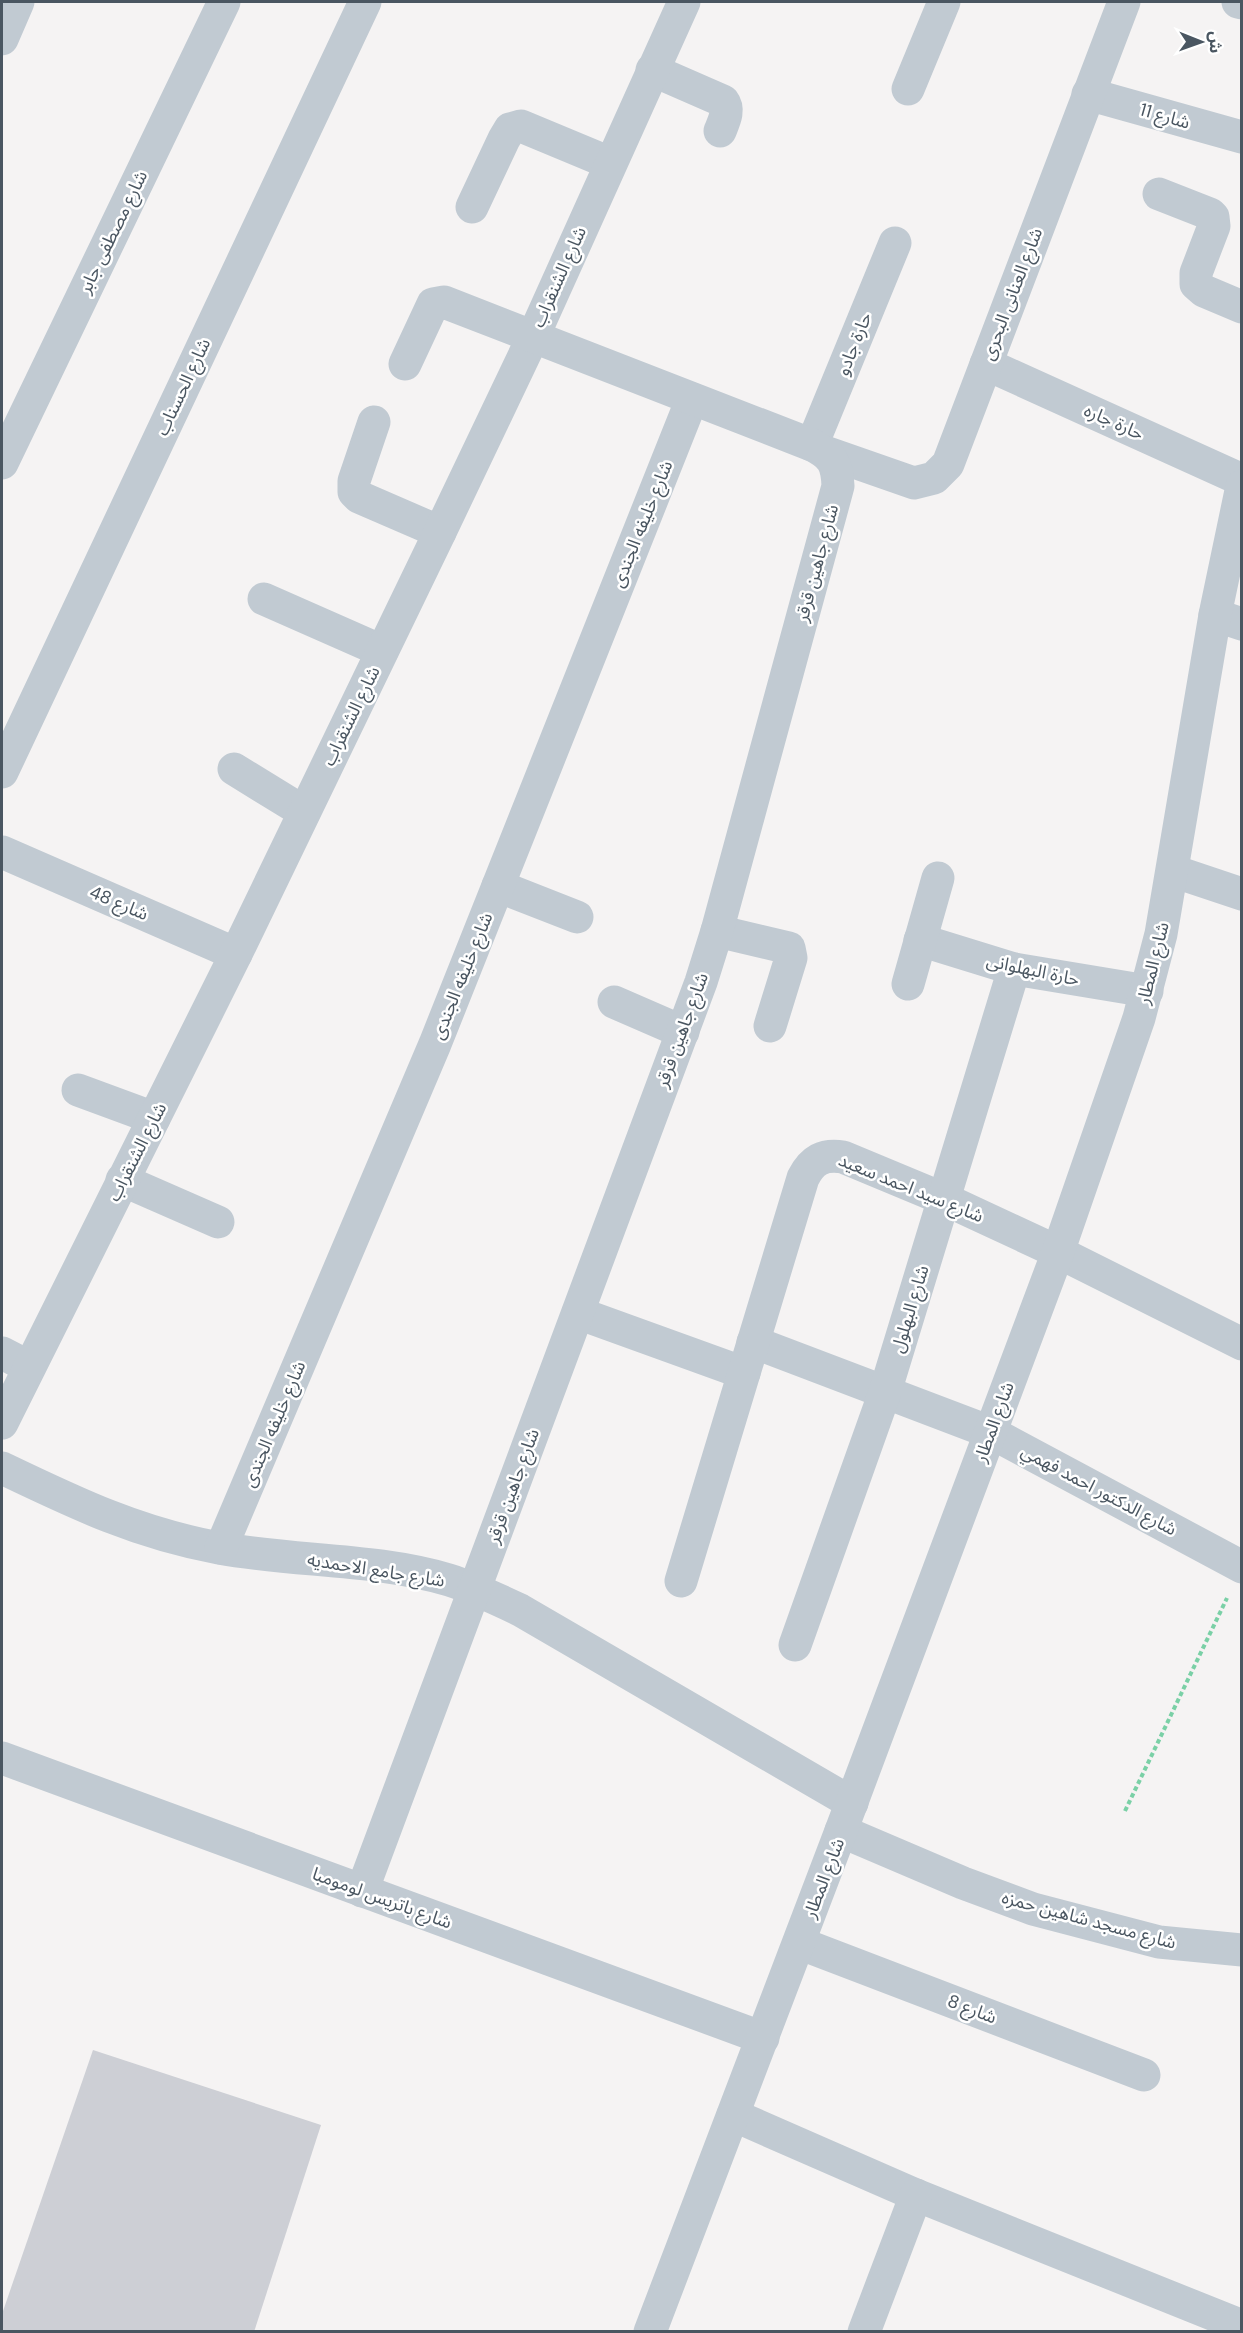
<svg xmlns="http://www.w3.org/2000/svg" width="1243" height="2333" viewBox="0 0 1243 2333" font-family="'DM Sans','Noto Sans Arabic',sans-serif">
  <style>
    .building { fill: #cdcfd5 }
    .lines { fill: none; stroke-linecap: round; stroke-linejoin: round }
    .path { stroke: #7ad0a6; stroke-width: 4; stroke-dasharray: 4.5 3; stroke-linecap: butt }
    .minor { stroke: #c1cad2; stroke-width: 33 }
    .labels { text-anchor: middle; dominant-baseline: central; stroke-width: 5; stroke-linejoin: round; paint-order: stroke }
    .street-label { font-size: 18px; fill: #4a5661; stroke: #fff }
  </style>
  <rect width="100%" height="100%" fill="#f5f3f3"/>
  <polygon class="building" points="93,2050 321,2125 254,2332 2,2332 2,2314"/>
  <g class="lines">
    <polyline class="path" points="1125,1811 1227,1598"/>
    <g class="minor">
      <polyline points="1238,2 1242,3"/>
      <polyline points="2,39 18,2"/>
      <path d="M652,70L723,101C730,110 724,121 720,131"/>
      <polyline points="908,89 944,2"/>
      <polyline points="1088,94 1242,137"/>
      <polyline points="1159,194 1210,214 1213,217 1214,226 1196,273 1196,284 1204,291 1242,307"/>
      <polyline points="472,207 504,139 510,129 521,126 610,163"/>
      <polyline points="986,364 1242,480"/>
      <polyline points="374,422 354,481 354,492 359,497 440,532"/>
      <polyline points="812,445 895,243"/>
      <polyline points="828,453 914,483 934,478 948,464 1124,2"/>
      <polyline points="2,463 224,2"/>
      <polyline points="264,599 382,651"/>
      <polyline points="1215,615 1242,624"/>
      <polyline points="234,769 304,812"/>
      <polyline points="2,772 365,2"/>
      <polyline points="2,852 236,954"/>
      <polyline points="1173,871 1242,894"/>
      <polyline points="498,886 577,917"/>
      <polyline points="717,931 789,948 791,958 770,1026"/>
      <polyline points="920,940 1014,969 1147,991"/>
      <polyline points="908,984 938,878"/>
      <polyline points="614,1002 683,1032"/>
      <polyline points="78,1090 154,1118"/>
      <polyline points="122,1180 218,1222"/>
      <polyline points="578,1313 744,1373"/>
      <polyline points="753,1342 990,1432 1242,1567"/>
      <polyline points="2,1353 29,1367"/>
      <polyline points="2,1423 236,954 440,532 533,337 684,2"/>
      <path d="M2,1468C75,1503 137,1533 219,1548C295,1562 375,1558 449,1580C474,1588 497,1599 520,1610L852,1803"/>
      <polyline points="221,1548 435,1044 692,399"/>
      <path d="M681,1581L803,1178C812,1160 823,1154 843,1157L944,1199L1058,1252L1242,1344"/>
      <polyline points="795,1645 885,1392 1014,969"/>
      <polyline points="2,1758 763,2038"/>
      <polyline points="841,1831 963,1883 1033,1909 1159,1942 1242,1950"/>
      <path d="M362,1891L701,982L717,931L838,486C837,463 833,456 812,445L444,302L433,304L405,364"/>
      <polyline points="799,1943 1144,2075"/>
      <polyline points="733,2115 916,2195 1242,2326"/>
      <polyline points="650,2332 841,1831 1058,1252 1139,1018 1161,934 1215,615 1242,486"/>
      <polyline points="864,2332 916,2195"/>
    </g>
  </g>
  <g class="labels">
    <g class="street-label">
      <text transform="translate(1165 116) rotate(16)">شارع 11</text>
      <text transform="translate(113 232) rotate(-64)">شارع مصطفى جابر</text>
      <text transform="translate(559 277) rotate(-66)">شارع الشنقراب</text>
      <text transform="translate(1012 294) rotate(-69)">شارع العنانى البحرى</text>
      <text transform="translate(854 344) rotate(-68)">حارة جادو</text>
      <text transform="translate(183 387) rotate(-65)">شارع الحسناب</text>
      <text transform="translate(1114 422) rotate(24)">حارة جاره</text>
      <text transform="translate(642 524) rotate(-68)">شارع خليفه الجندى</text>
      <text transform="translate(817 563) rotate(-75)">شارع جاهين قرقر</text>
      <text transform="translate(351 716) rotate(-64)">شارع الشنقراب</text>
      <text transform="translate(119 903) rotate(23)">شارع 48</text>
      <text transform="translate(1153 963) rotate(-76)">شارع المطار</text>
      <text transform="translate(1033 970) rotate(12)">حارة البهلوانى</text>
      <text transform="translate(462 976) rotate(-68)">شارع خليفه الجندى</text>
      <text transform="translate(682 1030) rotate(-70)">شارع جاهين قرقر</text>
      <text transform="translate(137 1152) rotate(-63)">شارع الشنقراب</text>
      <text transform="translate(911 1188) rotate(22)">شارع سيد احمد سعيد</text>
      <text transform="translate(910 1309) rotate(-73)">شارع البهلول</text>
      <text transform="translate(994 1422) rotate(-70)">شارع المطار</text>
      <text transform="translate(274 1424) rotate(-67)">شارع خليفه الجندى</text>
      <text transform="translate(513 1486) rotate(-70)">شارع جاهين قرقر</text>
      <text transform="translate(1099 1490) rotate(28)">شارع الدكتور احمد فهمي</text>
      <text transform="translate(376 1570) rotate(9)">شارع جامع الاحمديه</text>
      <text transform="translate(824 1878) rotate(-69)">شارع المطار</text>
      <text transform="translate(382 1898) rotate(20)">شارع باتريس لومومبا</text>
      <text transform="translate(1089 1920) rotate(15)">شارع مسجد شاهين حمزه</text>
      <text transform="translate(972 2009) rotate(21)">شارع 8</text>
    </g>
  </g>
  <rect width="1243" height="2333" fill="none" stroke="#4a5661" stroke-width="6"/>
  <g transform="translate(1201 42) rotate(91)" stroke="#ffffff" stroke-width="4.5" paint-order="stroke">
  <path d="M0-4.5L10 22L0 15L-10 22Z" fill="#4a5661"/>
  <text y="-9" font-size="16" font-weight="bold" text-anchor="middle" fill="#4a5661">ش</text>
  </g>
</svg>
